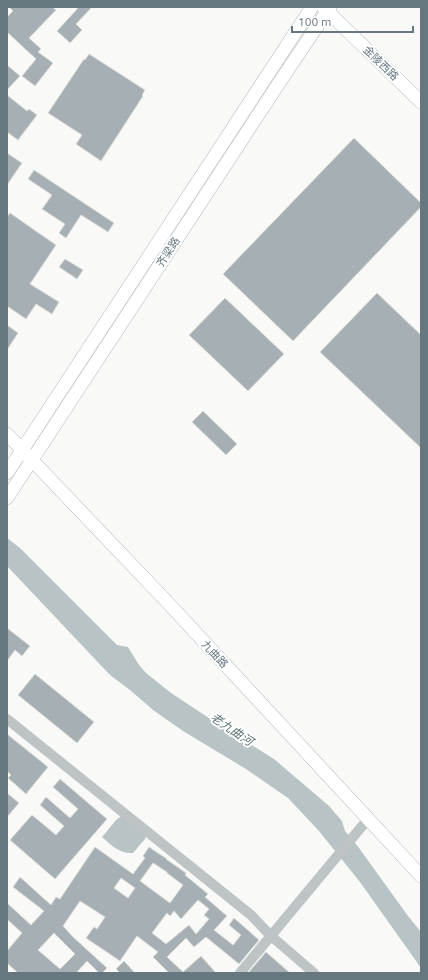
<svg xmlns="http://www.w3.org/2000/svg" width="428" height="980" viewBox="0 0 428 980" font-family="Ubuntu,'Noto Sans SC',sans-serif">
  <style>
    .water { fill: #b7c3c5 }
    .building { fill: #a6afb3; stroke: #dbdbd9; fill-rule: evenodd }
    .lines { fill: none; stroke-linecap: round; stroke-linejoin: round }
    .secondary-casing { stroke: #b3b9bd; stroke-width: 14 }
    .street { stroke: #bec3c6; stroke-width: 10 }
    .secondary { stroke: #fff; stroke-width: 13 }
    .labels { text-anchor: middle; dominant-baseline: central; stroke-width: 4; stroke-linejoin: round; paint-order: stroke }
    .street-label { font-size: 11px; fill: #66777f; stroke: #fff }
    .water-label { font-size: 12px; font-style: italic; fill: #627678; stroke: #fff }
  </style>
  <rect width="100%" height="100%" fill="#f9f9f7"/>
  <g class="water">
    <polygon points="7,538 20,548 117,645 128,647 139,665 146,673 171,693 221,726 274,759 329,806 342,821 345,831 359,848 408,916 421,932 421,968 360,882 319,831 288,798 246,769 183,731 153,710 130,690 110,675 7,566"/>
    <path d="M122,816L146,835L145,839L133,853C120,854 111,845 102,837L117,819Z"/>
  </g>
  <g class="building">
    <polygon points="9,7 52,7 56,10 29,38 41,49 38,52 53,63 35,86 22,76 36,59 7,32 7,17 13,11"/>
    <polygon points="79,7 92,7 76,24 82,30 70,43 57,31"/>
    <polygon points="89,54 145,90 142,95 143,96 101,161 76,144 82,135 48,113 84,59 85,60"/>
    <polygon points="7,65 20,76 7,90"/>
    <polygon points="7,95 27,111 29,109 37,115 18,140 7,132"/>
    <polygon points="354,138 421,203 421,207 293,341 223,274"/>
    <polygon points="7,153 22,163 7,185"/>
    <polygon points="34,170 114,223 108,232 81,215 66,238 59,233 65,224 42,209 52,195 28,179"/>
    <polygon points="10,213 56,245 30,284 59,302 52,314 36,304 26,319 7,306 7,217"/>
    <polygon points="65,259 83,270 77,279 59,267"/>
    <polygon points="377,293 421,335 421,448 320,352"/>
    <polygon points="225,298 284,354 248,391 189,335"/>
    <polygon points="7,325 18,333 7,350"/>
    <polygon points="203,411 237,444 226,455 192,422"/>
    <polygon points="7,628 30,646 22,656 15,650 7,661"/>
    <polygon points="35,674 94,722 77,743 18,695"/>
    <polygon points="7,734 48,767 26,794 8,778 11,775 7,771"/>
    <polygon points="60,779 107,819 55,879 10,840 32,815 56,835 64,826 40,805 46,797 70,818 78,809 53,787"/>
    <polygon points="7,793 19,803 7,817"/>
    <path d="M95,847L133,874L145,858L143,856L149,847L167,859H166L186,873L185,875L208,894L205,897L227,916L214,930L233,945L241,935L229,925L234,918L259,940L239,964L206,937L194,947L186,938L167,957L183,972L201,956L216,973H169L153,957L158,952L137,936L120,961L86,938L94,927L97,929L105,917L80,901L63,926L72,936L107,968L102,973H99L87,961L76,973H18L7,963V951L22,933L7,919V903L31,925L44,911L13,887L20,877L51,905L56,897L60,899ZM153,863L167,872V873L183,885L170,903L140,881ZM121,878L135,888L128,898L114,888ZM198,900L209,909L204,915L209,919L196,934L189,925L166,944L152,933L167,913L170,916L174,911L181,919ZM54,933L75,954L60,969L38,950Z"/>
    <polygon points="266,952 290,973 248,973"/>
    <polygon points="124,961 135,973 120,973 116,969"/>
  </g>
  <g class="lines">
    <g class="secondary-casing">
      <g id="secondary">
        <polyline points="323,7 421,102"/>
        <polyline points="7,434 170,605 421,876"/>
        <polyline points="7,473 312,7"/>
        <polyline points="7,498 281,80 330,7"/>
      </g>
    </g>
    <g class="street">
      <polyline points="7,719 251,915 271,936 314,973"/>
      <polyline points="240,973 368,819"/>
    </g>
    <use href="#secondary" class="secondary"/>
  </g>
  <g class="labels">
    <g class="street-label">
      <text transform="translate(381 63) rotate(44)">金陵西路</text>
      <text transform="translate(168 252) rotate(-57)">齐梁路</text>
      <text transform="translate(215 654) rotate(47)">九曲路</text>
    </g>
    <g class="water-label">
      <text transform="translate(232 729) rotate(34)">老九曲河</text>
    </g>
  </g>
  <rect width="428" height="980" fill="none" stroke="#66777f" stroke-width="16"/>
  <path d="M292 26v6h121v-6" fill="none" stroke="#66777f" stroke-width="2"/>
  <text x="298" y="26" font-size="12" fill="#66777f" stroke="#ffffff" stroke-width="3" paint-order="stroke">100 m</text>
</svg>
